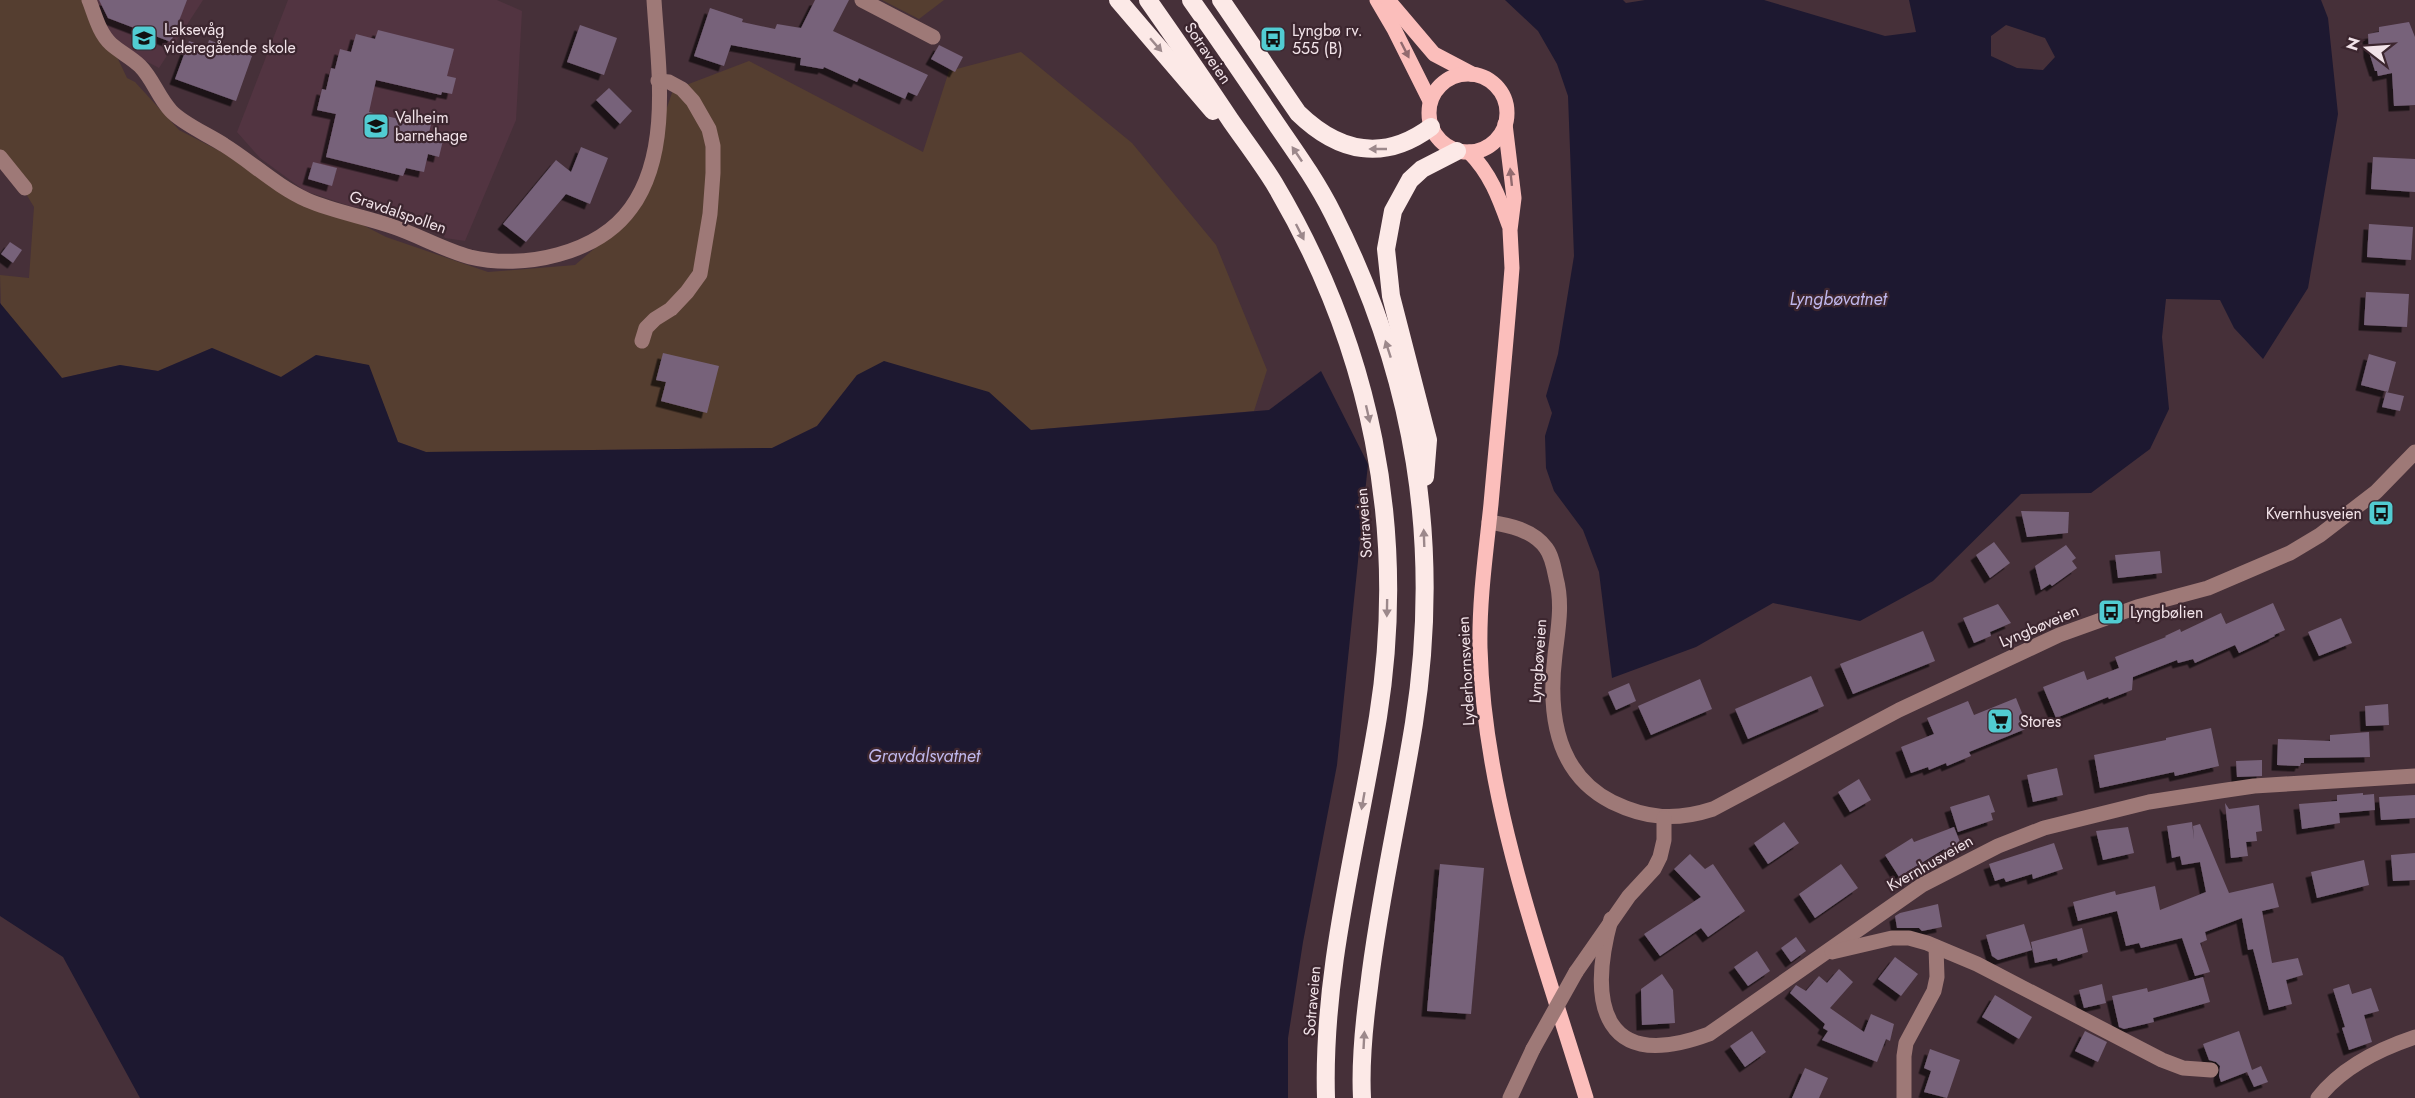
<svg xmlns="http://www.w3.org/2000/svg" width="2415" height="1098" viewBox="0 0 2415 1098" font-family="Jost,sans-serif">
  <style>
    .built { fill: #523441 }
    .green { fill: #553e30 }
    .water { fill: #1d1830; fill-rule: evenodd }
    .building { fill: #77627a; filter: url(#shadow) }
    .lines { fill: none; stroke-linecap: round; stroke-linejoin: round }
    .minor { stroke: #9e7977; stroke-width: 15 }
    .major { stroke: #fbbebb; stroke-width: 15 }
    .highway { stroke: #fce9e7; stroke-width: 18 }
    .minor-bridge { stroke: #9e7977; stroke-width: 15 }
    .oneway { fill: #9c888b }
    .oneway2 { fill: #926a6e }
    .labels { text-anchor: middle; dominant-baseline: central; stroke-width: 4.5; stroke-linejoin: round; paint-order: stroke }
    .poi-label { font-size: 16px; fill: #f2e3e9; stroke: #3c262f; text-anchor: start }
    .street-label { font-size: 16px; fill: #f2e3e9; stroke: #3c262f }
    .water-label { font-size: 18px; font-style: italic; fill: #bfb7ec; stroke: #3c262f }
  </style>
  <defs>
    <filter id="shadow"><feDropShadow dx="-5.5" dy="5.5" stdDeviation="0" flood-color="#0009"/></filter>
  </defs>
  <rect width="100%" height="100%" fill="#463039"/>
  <g class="built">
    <polygon points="68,0 203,0 159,68 142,59"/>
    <polygon points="288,0 497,0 522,11 516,120 465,241 445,238 440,230 371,208 353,207 305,191 260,158 237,132"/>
  </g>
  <g class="green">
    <polygon points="0,0 90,0 127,78 135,82 179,130 386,237 488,272 575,265 628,220 673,90 749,61 923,152 949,71 1021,52 1132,143 1216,245 1267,370 1254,411 1031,430 857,375 817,426 772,448 426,452 398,442 368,365 316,355 281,377 212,348 158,371 120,365 62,378 1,305 0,275 29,278 34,207 0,151"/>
    <polygon points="882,0 944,0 919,19"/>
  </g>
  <g class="water">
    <path d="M1505,0H1623L1626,3L1645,0H1764L1885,36L1916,32L1909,0H2321L2328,18L2338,114L2308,288L2263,359L2234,328L2220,300L2166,299L2162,337L2169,409L2150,449L2091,493L2021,494L1933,581L1860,621L1773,603L1696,647L1612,678L1599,572L1583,530L1554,491L1546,468L1545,436L1552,413L1546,396L1558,354L1574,256L1568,96L1557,64L1538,31ZM2006,25L2045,38L2055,57L2043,70L2017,68L1991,56V36Z"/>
    <polygon points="0,303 62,378 120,365 158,371 212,348 281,377 316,355 369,365 398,442 426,452 772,448 817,426 857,375 884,361 989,392 1031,430 1269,410 1321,371 1368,464 1337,765 1303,942 1288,1038 1288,1098 140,1098 63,957 0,916"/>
  </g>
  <g class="building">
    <polygon points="99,0 187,0 171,42 108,18"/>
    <polygon points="815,0 849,0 833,31 928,75 917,96 908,92 905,99 859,78 857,82 824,67 823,69 800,65 801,58 731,45 724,66 694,56 710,8 743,19 742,22 775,29 777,24 801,28"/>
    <polygon points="2409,22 2415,37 2415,105 2394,106 2392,73 2378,76 2377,71 2375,71 2369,52 2368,34 2379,32 2379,27"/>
    <polygon points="580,25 617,38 604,75 567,62"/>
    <polygon points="378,30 454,49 447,76 456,78 452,94 442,92 441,95 376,80 369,112 412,122 412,120 431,124 429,133 444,136 439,157 428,154 424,172 406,168 403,176 326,157 336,114 317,110 322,89 326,90 331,68 335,69 340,49 351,52 356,34 375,39"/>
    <polygon points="209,40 252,56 236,101 175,79 189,41 207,47"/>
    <polygon points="939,45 963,57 955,72 931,59"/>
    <polygon points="609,88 632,111 620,124 596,100"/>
    <polygon points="581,147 608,158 590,204 566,194 526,242 503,224 556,160 571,172"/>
    <polygon points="2373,157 2415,159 2415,192 2371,189"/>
    <polygon points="313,162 337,168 332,186 308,179"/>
    <polygon points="2369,224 2413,227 2411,260 2367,257"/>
    <polygon points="10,242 22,250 13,263 1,254"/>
    <polygon points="2366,292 2409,294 2407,327 2364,325"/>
    <polygon points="663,353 719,366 707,413 661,401 666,382 656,380"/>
    <polygon points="2369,354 2396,362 2388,392 2361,385"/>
    <polygon points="2386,392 2404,396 2400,411 2382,407"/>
    <polygon points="2021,511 2069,512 2068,533 2027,537"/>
    <polygon points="1994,542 2010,563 1990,578 1976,555"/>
    <polygon points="2066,545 2076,558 2072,561 2077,568 2052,586 2050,584 2041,590 2035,566"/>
    <polygon points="2160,551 2162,573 2118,578 2115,555"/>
    <polygon points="2273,603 2285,630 2274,635 2275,636 2239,653 2235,645 2195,663 2193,659 2178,663 2177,660 2133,677 2132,690 2109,699 2108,697 2056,718 2043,687 2084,671 2087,680 2119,668 2115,657 2166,637 2165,636 2180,629 2181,632 2221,613 2226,624"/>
    <polygon points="1998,604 2011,623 1990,632 1991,636 1974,643 1963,618"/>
    <polygon points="2341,618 2352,643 2319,656 2308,632"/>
    <polygon points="1923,631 1935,661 1853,694 1840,664"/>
    <polygon points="1811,676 1824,706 1748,739 1735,709"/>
    <polygon points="1700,679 1712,709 1651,735 1638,706"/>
    <polygon points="1629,683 1636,701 1616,710 1608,692"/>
    <polygon points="2016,698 2028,728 1969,752 1971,756 1947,766 1946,763 1929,770 1928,767 1911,773 1901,747 1934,734 1927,718 1968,701 1974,715"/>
    <polygon points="2388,704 2389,725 2366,726 2365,706"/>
    <polygon points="2211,728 2219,766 2175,776 2174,772 2100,788 2094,755 2166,740 2166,738"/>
    <polygon points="2369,732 2370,757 2304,758 2304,763 2301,763 2300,766 2277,765 2278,739 2330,741 2330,735"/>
    <polygon points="2262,760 2262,776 2237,777 2236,761"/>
    <polygon points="2057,768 2063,795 2033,802 2027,775"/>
    <polygon points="1859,779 1871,800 1850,812 1838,792"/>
    <polygon points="2363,793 2363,795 2374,794 2375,810 2339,813 2340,823 2302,829 2299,804 2337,801 2337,795"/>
    <polygon points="1989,795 1995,812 1991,813 1993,820 1958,832 1950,807"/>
    <polygon points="2415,795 2415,818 2381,820 2379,797"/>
    <polygon points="2225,803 2229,809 2259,805 2262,831 2256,832 2257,841 2246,842 2248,856 2231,858"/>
    <polygon points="1784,822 1799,843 1768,864 1754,843"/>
    <polygon points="2192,822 2194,840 2193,826 2200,824 2229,893 2273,883 2279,907 2262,911 2272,963 2298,958 2303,975 2286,980 2292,1004 2269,1010 2253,949 2248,950 2242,918 2205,932 2207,940 2200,943 2210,972 2195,976 2182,938 2141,948 2139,943 2126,946 2117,911 2078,921 2073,902 2115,891 2116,895 2155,886 2160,910 2206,892 2200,862 2182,865 2180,856 2172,858 2167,826"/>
    <polygon points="1954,827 1962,847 1946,853 1944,849 1899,877 1885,855 1912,838 1914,842"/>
    <polygon points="2128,827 2134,853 2103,860 2096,831"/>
    <polygon points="2054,843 2063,869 2033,879 2032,874 2006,882 2004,878 1995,881 1989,864"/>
    <polygon points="2415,853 2415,880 2393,881 2391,855"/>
    <polygon points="1690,854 1705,869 1713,864 1745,911 1708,937 1701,928 1660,956 1644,934 1701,897 1674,869"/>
    <polygon points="2364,860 2369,885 2317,898 2311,872"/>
    <polygon points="1440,864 1484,868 1471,1014 1427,1011"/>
    <polygon points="1841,864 1858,888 1815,918 1799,894"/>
    <polygon points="1938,904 1942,927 1922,931 1919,928 1897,928 1895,916 1900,913"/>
    <polygon points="2024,924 2032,950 1998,960 1992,956 1986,935"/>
    <polygon points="2082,928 2088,952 2058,961 2057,958 2035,963 2031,942"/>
    <polygon points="1796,937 1806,951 1791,962 1781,948"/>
    <polygon points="1757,951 1770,971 1748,986 1734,967"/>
    <polygon points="1895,957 1918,974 1901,996 1878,979"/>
    <polygon points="1839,969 1853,982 1830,1008 1864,1032 1871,1014 1894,1024 1890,1041 1886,1039 1877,1062 1822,1040 1828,1031 1823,1028 1825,1024 1790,993 1796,985 1806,991 1819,976 1827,983"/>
    <polygon points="1662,974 1673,990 1675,1023 1642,1025 1641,989"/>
    <polygon points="2203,977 2210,1002 2153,1018 2154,1022 2124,1029 2119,1027 2112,996 2147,988 2148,992"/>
    <polygon points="2102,984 2106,1003 2084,1008 2079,990"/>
    <polygon points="2349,984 2352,994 2371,988 2379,1011 2364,1015 2372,1042 2349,1050 2342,1028 2345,1027 2333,989"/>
    <polygon points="1995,995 2032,1017 2019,1039 1982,1017"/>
    <polygon points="1752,1031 1766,1052 1745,1067 1730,1046"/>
    <polygon points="2085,1031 2107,1042 2098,1062 2075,1051"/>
    <polygon points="2239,1031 2252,1070 2261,1066 2268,1082 2254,1087 2247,1072 2221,1082 2219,1076 2220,1066 2216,1062 2209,1060 2203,1044"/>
    <polygon points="1930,1049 1960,1060 1947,1098 1924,1092 1931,1071 1924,1068"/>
    <polygon points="1805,1068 1828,1078 1819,1098 1792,1098"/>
  </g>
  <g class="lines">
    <g class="minor">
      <path d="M89,0C95,15 99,33 111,44C120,52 132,58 140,66C153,79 158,97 171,111C183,124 209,135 224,145C253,163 276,186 307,200C335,212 366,217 394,227C420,236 444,250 470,257C523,270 598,254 631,208C672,152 658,65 654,0"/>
      <polyline points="862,0 933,37"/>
      <polyline points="0,157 25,188"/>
      <polyline points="642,341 646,328 655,319 671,309 687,292 700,274 710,214 713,173 713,146 709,129 693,101 682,89 669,82 658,81"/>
      <path d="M1489,522C1509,525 1533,530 1546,548C1552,556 1554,568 1556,578C1563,604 1558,629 1555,655C1548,712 1555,773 1612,802C1647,819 1676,821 1713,809L1899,710L2059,635L2137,607L2208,588L2290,553L2320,535L2376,492L2415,452"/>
      <path d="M1611,919C1587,1006 1604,1073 1709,1034L1922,885L1998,846L2044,828L2149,802L2220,791L2254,786L2415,776"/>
      <polyline points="1832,952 1892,938 1909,938 1927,943 1977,964 2162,1060 2183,1068 2211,1070"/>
      <polyline points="1576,972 1629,896 1654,869 1660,857 1664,840 1664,818"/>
      <polyline points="1510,1098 1533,1049"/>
      <polyline points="1904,1098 1904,1056 1906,1043 1934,991 1937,977 1936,947"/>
      <path d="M2318,1098C2341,1068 2379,1049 2415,1037"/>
    </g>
    <g class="major">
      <polyline points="1377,0 1394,29 1430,101"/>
      <polyline points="1388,0 1434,54 1472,74"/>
      <circle cx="1468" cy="113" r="39"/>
      <path d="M1505,124L1514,198L1510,230L1512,268C1506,347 1498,425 1491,504C1486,552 1479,600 1480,648C1484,802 1542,953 1586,1098"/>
      <path d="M1469,152C1490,173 1499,197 1509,225"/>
    </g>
    <g class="highway">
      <polyline points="1118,0 1213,111"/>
      <path d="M1148,0C1176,40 1204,80 1231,121C1245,141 1261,162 1274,183C1371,346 1408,528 1378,717C1358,842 1322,970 1326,1098"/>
      <path d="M1191,0C1220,41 1249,83 1277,125C1297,154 1317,182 1333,214C1415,377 1442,543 1414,723C1400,811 1379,899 1369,987C1364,1024 1360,1061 1362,1098"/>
      <path d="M1221,0L1298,113C1339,153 1384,162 1431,127"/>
      <polyline points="1425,477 1428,440 1391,296 1386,249 1393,211 1410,180 1422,169 1457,151"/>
    </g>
    <polyline class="minor-bridge" points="1533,1049 1576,972"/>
  </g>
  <defs><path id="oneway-solid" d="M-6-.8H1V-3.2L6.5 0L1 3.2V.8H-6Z" transform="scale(1.5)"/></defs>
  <g class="oneway">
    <use href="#oneway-solid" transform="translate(1156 45) rotate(49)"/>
    <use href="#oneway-solid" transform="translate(1378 149) rotate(-180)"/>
    <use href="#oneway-solid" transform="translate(1297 154) rotate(-124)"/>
    <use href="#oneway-solid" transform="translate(1300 232) rotate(63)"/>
    <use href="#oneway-solid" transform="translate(1388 349) rotate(-108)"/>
    <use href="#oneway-solid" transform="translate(1368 414) rotate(77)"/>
    <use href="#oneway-solid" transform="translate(1424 538) rotate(-92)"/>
    <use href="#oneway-solid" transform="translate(1387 608) rotate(91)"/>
    <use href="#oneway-solid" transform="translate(1363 801) rotate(100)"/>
    <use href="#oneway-solid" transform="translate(1364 1040) rotate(-87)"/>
  </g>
  <g class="oneway2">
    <use href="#oneway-solid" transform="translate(1405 50) rotate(63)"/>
    <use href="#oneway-solid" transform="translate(1511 177) rotate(-96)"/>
  </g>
  <defs>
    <g id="school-square" transform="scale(1.35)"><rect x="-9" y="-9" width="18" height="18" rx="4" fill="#51ccd2" stroke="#3c262f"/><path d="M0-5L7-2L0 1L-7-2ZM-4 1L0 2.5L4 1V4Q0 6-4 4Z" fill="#111"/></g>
    <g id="bus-square" transform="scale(1.35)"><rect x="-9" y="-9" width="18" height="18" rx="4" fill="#51ccd2" stroke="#3c262f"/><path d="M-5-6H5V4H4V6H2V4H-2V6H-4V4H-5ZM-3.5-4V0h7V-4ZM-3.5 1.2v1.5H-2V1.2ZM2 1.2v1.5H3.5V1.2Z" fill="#111"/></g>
    <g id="supermarket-square" transform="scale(1.35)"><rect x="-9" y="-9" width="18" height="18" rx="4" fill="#51ccd2" stroke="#3c262f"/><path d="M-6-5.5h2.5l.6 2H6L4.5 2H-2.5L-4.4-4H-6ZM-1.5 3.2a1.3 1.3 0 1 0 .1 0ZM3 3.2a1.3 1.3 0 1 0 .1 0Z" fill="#111"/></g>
  </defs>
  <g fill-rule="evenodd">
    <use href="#school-square" x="144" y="38"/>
    <use href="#bus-square" x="1273" y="39"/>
    <use href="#school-square" x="376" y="126"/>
    <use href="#bus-square" x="2381" y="513"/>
    <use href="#bus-square" x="2111" y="612"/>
    <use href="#supermarket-square" x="2000" y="721"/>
  </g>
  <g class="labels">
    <g class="poi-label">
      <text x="164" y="29">Laksevåg<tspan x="164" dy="18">videregående skole</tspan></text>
      <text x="1292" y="30">Lyngbø rv.<tspan x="1292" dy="18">555 (B)</tspan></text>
      <text x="395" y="117">Valheim<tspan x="395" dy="18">barnehage</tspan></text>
      <text x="2362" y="513" text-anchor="end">Kvernhusveien</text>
      <text x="2130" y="612">Lyngbølien</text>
      <text x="2020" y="721">Stores</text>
    </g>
    <g class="street-label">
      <text transform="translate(1208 53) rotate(56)">Sotraveien</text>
      <text transform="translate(398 212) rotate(19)">Gravdalspollen</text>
      <text transform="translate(1364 523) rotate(-94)">Sotraveien</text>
      <text transform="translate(2039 626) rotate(-23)">Lyngbøveien</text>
      <text transform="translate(1538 661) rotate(-86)">Lyngbøveien</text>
      <text transform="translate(1466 671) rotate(-93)">Lyderhornsveien</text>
      <text transform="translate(1930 863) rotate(-30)">Kvernhusveien</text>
      <text transform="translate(1312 1001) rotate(-85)">Sotraveien</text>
    </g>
    <g class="water-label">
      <text x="1838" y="299">Lyngbøvatnet</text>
      <text x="924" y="756">Gravdalsvatnet</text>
    </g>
  </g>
  <g transform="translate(2367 48) rotate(287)" stroke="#3c262f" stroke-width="4.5" paint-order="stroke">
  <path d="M0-4.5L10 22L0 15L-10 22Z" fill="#f2e3e9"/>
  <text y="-9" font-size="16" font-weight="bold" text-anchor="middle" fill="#f2e3e9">N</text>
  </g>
</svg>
